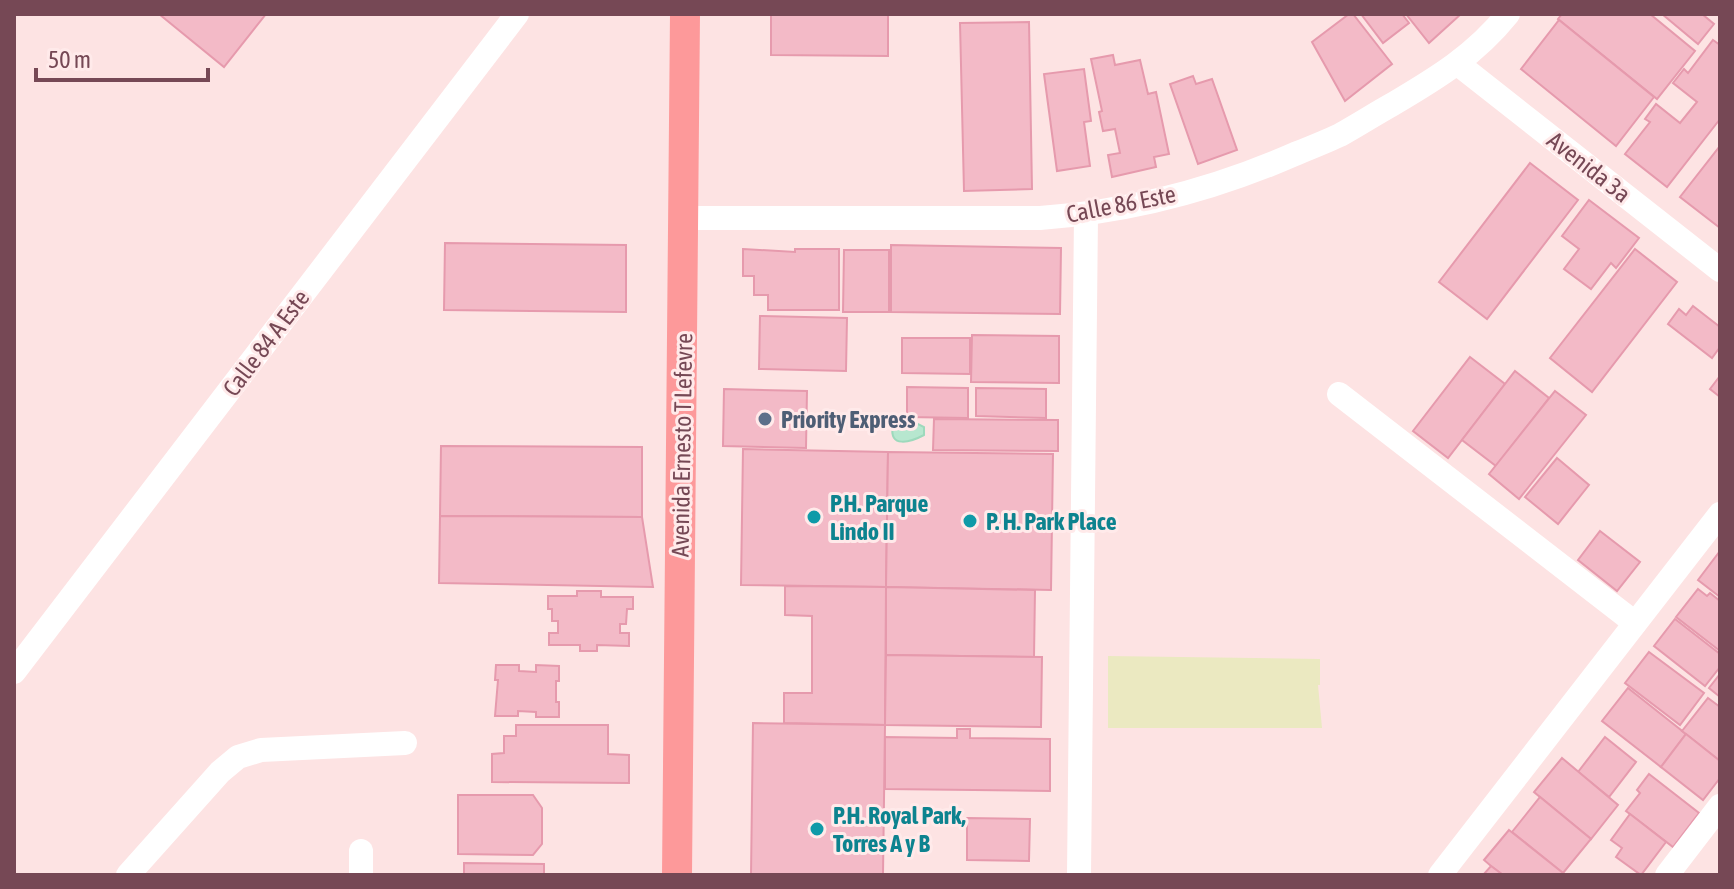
<svg xmlns="http://www.w3.org/2000/svg" width="1734" height="889" viewBox="0 0 1734 889" font-family="'Asap Condensed',sans-serif">
  <style>
    .green { fill: #ebe9c1 }
    .water { fill: #b7e7cf; stroke: #9dd9bc; stroke-width: 2 }
    .building { fill: #f3bac7; stroke: #e69aad; stroke-width: 2 }
    .lines { fill: none; stroke-linecap: round; stroke-linejoin: round }
    .minor { stroke: #fff; stroke-width: 24 }
    .major { stroke: #fd999a; stroke-width: 30 }
    .service-dot { fill: #5c6f8a; stroke: #ffeaea; stroke-width: 3 }
    .culture-dot { fill: #0f9aa8; stroke: #ffeaea; stroke-width: 3 }
    .labels { text-anchor: middle; dominant-baseline: central; stroke-width: 6; stroke-linejoin: round; paint-order: stroke }
    .street-label { font-size: 24px; fill: #764855; stroke: #ffeaea }
    .service-label { font-size: 24px; font-weight: bold; fill: #4e5e75; stroke: #ffeaea; text-anchor: start }
    .culture-label { font-size: 24px; font-weight: bold; fill: #0d838f; stroke: #ffeaea; text-anchor: start }
  </style>
  <rect width="100%" height="100%" fill="#fde3e3"/>
  <polygon class="green" points="1108,656 1320,659 1320,685 1318,685 1322,728 1108,728"/>
  <path class="water" d="M898,422H914L924,427V435C911,442 888,449 893,425Z"/>
  <g class="building">
    <polygon points="159,14 266,14 224,67"/>
    <polygon points="771,14 888,14 888,56 771,55"/>
    <polygon points="1349,14 1353,14 1392,64 1345,101 1312,42"/>
    <polygon points="1361,14 1402,14 1409,23 1383,43"/>
    <polygon points="1406,14 1461,14 1429,43"/>
    <polygon points="1562,14 1650,14 1695,51 1657,99 1558,19"/>
    <polygon points="1662,14 1702,14 1714,24 1698,44"/>
    <polygon points="1559,20 1654,97 1616,146 1521,69"/>
    <polygon points="1029,22 1032,189 964,191 960,23"/>
    <polygon points="1713,40 1720,45 1720,119 1667,187 1625,154 1650,122 1645,119 1656,104 1680,123 1697,102 1673,83 1684,69 1688,73"/>
    <polygon points="1113,55 1115,65 1140,60 1148,94 1156,92 1169,154 1154,157 1156,167 1112,177 1108,155 1120,153 1115,129 1103,131 1099,112 1102,111 1091,59"/>
    <polygon points="1084,69 1091,121 1084,122 1090,166 1057,171 1044,74"/>
    <polygon points="1193,76 1196,84 1212,79 1237,150 1198,164 1170,84"/>
    <polygon points="1720,146 1720,228 1680,197"/>
    <polygon points="1530,163 1578,200 1487,319 1439,282"/>
    <polygon points="1589,200 1639,238 1616,268 1611,263 1591,289 1564,269 1579,249 1562,236"/>
    <polygon points="445,243 626,245 626,312 444,310"/>
    <polygon points="891,245 1061,248 1060,314 891,312"/>
    <polygon points="743,249 795,252 795,249 839,249 839,310 768,310 768,295 754,295 754,276 743,276"/>
    <polygon points="1635,249 1677,282 1592,392 1550,358"/>
    <polygon points="844,250 889,250 889,312 843,312"/>
    <polygon points="1693,306 1720,327 1720,347 1712,358 1668,324 1679,309 1686,315"/>
    <polygon points="760,316 847,318 846,371 759,369"/>
    <polygon points="972,335 1059,336 1059,383 971,382"/>
    <polygon points="902,338 970,338 970,374 902,373"/>
    <polygon points="1470,357 1505,384 1448,458 1413,431"/>
    <polygon points="1515,371 1549,398 1496,466 1462,440"/>
    <polygon points="1720,376 1720,397 1710,389"/>
    <polygon points="907,387 968,388 968,418 907,417"/>
    <polygon points="976,388 1046,389 1046,418 976,416"/>
    <polygon points="724,389 807,391 806,448 723,446"/>
    <polygon points="1555,391 1586,415 1519,499 1489,474"/>
    <polygon points="934,419 1058,420 1058,451 933,450"/>
    <polygon points="441,446 642,447 642,517 440,516"/>
    <polygon points="743,449 888,452 886,587 741,585"/>
    <polygon points="888,452 1053,454 1051,590 886,587"/>
    <polygon points="1557,458 1589,485 1558,524 1525,497"/>
    <polygon points="440,516 642,517 653,587 439,583"/>
    <polygon points="1600,531 1640,562 1617,591 1578,560"/>
    <polygon points="1720,551 1720,597 1698,580"/>
    <polygon points="785,586 886,587 885,725 784,723 784,693 812,693 812,616 785,615"/>
    <polygon points="886,587 1035,590 1034,657 886,655"/>
    <polygon points="1698,589 1707,596 1710,593 1720,601 1720,651 1676,617"/>
    <polygon points="577,591 601,591 601,597 633,597 633,609 627,609 626,624 620,624 620,633 629,633 629,646 597,645 597,651 580,651 580,645 549,645 549,633 558,633 558,621 552,621 552,609 548,609 548,596 577,596"/>
    <polygon points="1675,619 1720,654 1720,667 1705,686 1654,646"/>
    <polygon points="1649,652 1704,693 1680,725 1625,683"/>
    <polygon points="886,655 1042,657 1041,727 885,725"/>
    <polygon points="496,665 519,665 519,671 536,672 536,665 559,666 559,681 556,681 556,702 559,702 559,717 536,717 536,712 518,711 518,716 495,716 498,680 495,680"/>
    <polygon points="1720,674 1720,697 1709,688"/>
    <polygon points="1628,688 1686,734 1661,767 1602,721"/>
    <polygon points="1708,698 1720,707 1720,761 1682,731"/>
    <polygon points="753,723 885,725 883,875 751,875"/>
    <polygon points="516,725 608,725 608,754 629,755 629,783 492,782 492,754 504,753 504,736 516,736"/>
    <polygon points="957,729 970,729 970,738 1050,739 1050,791 885,789 885,737 957,738"/>
    <polygon points="1686,734 1720,761 1720,778 1703,800 1661,767"/>
    <polygon points="1605,737 1636,762 1609,797 1578,772"/>
    <polygon points="1562,758 1618,805 1591,839 1534,792"/>
    <polygon points="1649,774 1699,813 1673,847 1626,811 1640,793 1637,790"/>
    <polygon points="458,795 533,795 542,808 542,844 533,855 458,854"/>
    <polygon points="1540,797 1591,839 1563,873 1512,832"/>
    <polygon points="1630,814 1666,842 1641,875 1616,857 1622,848 1611,840"/>
    <polygon points="967,818 1030,819 1029,861 967,860"/>
    <polygon points="1509,830 1563,873 1562,875 1503,875 1491,866 1484,860"/>
    <polygon points="464,863 544,864 544,875 464,875"/>
    <polygon points="1491,866 1503,875 1483,875"/>
  </g>
  <g class="lines">
    <g class="minor">
      <polyline points="1458,64 1720,270"/>
      <path d="M684,218H1040C1127,212 1215,189 1295,154C1310,148 1325,142 1340,135C1358,125 1375,114 1393,104C1437,78 1475,55 1508,14"/>
      <polyline points="1339,394 1635,623"/>
      <polyline points="14,672 517,14"/>
      <polyline points="128,875 220,772 238,757 261,750 405,743"/>
      <polyline points="361,875 361,851"/>
      <polyline points="1079,875 1086,215"/>
      <polyline points="1440,875 1720,514"/>
      <polyline points="1667,875 1720,806"/>
    </g>
    <polyline class="major" points="677,875 685,14"/>
  </g>
  <circle class="service-dot" cx="765" cy="419" r="8"/>
  <g class="culture-dot">
    <circle cx="814" cy="517" r="8"/>
    <circle cx="970" cy="521" r="8"/>
    <circle cx="817" cy="829" r="8"/>
  </g>
  <g class="labels">
    <g class="street-label">
      <text transform="translate(1589 167) rotate(38)">Avenida 3a</text>
      <text transform="translate(1121 204) rotate(-11)">Calle 86 Este</text>
      <text transform="translate(266 343) rotate(-53)">Calle 84 A Este</text>
      <text transform="translate(682 445) rotate(-89)">Avenida Ernesto T Lefevre</text>
    </g>
    <g class="service-label">
      <text x="781" y="419">Priority Express</text>
    </g>
    <g class="culture-label">
      <text x="830" y="503">P.H. Parque<tspan x="830" dy="28">Lindo II</tspan></text>
      <text x="986" y="521">P. H. Park Place</text>
      <text x="833" y="815">P.H. Royal Park,<tspan x="833" dy="28">Torres A y B</tspan></text>
    </g>
  </g>
  <rect width="1734" height="889" fill="none" stroke="#764855" stroke-width="32"/>
  <path d="M36 68v12h172v-12" fill="none" stroke="#764855" stroke-width="4"/>
  <text x="48" y="68" font-size="24" fill="#764855" stroke="#ffeaea" stroke-width="6" paint-order="stroke">50 m</text>
</svg>
